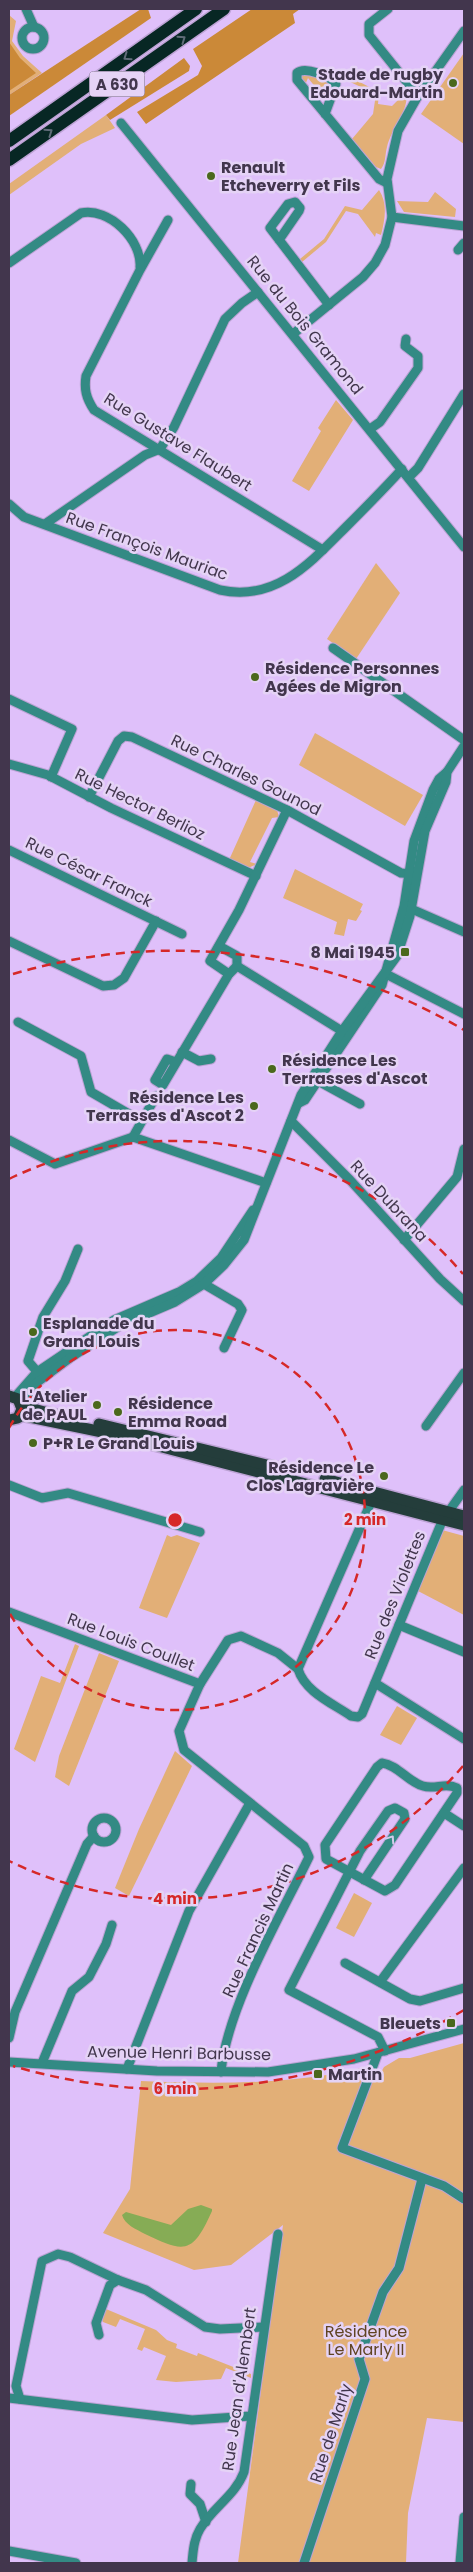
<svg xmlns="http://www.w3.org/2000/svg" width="473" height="2572" viewBox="0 0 473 2572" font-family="Poppins,sans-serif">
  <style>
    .green { fill: #e2af77 }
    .forest { fill: #cb8938 }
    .water { fill: #86ac55 }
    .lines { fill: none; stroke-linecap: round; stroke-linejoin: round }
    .minor-casing { stroke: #bca2d4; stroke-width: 11 }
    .major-casing { stroke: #bca2d4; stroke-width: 14 }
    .highway-casing { stroke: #bca2d4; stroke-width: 15 }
    .minor { stroke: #338a84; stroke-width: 9 }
    .major { stroke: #243d3b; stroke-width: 11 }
    .highway { stroke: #072724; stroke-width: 12 }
    .oneway { stroke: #606c78 }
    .oneway2 { stroke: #d3cceb }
    .ring { fill: none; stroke: #d62828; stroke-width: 2.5; stroke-dasharray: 9 6 }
    .poi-dot { fill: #4a681c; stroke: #e5d3f6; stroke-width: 2 }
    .labels { text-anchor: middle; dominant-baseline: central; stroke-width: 5; stroke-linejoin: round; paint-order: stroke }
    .shield { fill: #e5d3f6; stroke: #736580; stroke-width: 1 }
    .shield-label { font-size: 15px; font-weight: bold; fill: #42364d }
    .poi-label { font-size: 16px; font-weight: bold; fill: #42364d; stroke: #e5d3f6; text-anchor: start }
    .street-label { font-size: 16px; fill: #42364d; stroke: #e5d3f6 }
    .park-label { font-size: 16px; fill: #604423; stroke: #e5d3f6 }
    .centre { fill: #d62828; stroke: #e5d3f6; stroke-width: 2.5 }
    .ring-label { font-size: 15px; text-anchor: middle; font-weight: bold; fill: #d62828; stroke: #e5d3f6; stroke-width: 5; stroke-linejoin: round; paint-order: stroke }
  </style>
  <rect width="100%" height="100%" fill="#dfc0fa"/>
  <g class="green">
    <polygon points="9,15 16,21 12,41 23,56 42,73 9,95"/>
    <polygon points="464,53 464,144 421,114"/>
    <polygon points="307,72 332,84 326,100 308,78 305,85 301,80 303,73"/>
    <path d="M350,77L379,92L378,104L392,106L406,92C410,110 391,129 387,147C385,154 386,163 381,169L376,167L352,139L373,114L376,94L348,81Z"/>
    <polygon points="106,115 115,128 81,144 9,195 9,184"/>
    <path d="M379,190C388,204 385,219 381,235L376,233L375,237L358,214L346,211L326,242L302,262L300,259L324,239L345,206L362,210Z"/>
    <polygon points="435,192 456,209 455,217 404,212 397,201 428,202"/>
    <polygon points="336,400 353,420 309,491 292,481 321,431 318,428"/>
    <polygon points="376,563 400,593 356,659 327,639"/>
    <polygon points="315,733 423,795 405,826 299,765"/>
    <polygon points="256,800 277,810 279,817 272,818 250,862 257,864 248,868 229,860"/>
    <polygon points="295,869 363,904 360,910 362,911 356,921 348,919 344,936 334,934 337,922 283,898"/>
    <polygon points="442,1530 464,1536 464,1615 418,1591"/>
    <polygon points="167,1535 171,1537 177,1535 200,1543 167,1618 139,1608"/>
    <polygon points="75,1644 79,1646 35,1762 14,1749 41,1676 60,1683"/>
    <polygon points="99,1653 119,1661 69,1786 55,1777 59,1756"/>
    <polygon points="397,1706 417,1718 401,1745 380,1735"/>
    <polygon points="175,1751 192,1766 129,1896 115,1888 139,1829"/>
    <polygon points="354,1893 372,1903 354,1937 336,1928"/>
    <path d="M464,2043V2422L427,2418L408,2513L406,2563H238L283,2225L231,2265L194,2270L103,2233L130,2189L141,2081C215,2084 290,2085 362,2068L366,2074H380L384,2067L399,2058H410Z"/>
    <polygon points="106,2309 156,2330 167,2340 177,2344 176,2348 197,2356 198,2353 251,2374 251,2378 226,2368 221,2379 176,2382 156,2380 166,2356 144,2347 142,2351 137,2349 145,2329 120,2319 116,2327 103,2322 102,2319"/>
  </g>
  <g class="forest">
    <polygon points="141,9 148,9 151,18 9,116 9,95"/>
    <polygon points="252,9 300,9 293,14 295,23 146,124 137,112 198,75 202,66 193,49"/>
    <polygon points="9,42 20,58 36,73 9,91"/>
    <polygon points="184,58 190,66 189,71 110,120 106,115"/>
  </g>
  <path class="water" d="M201,2205L212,2209V2211C193,2253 186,2254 145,2234C136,2229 125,2225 122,2215L126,2212L171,2225L188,2209Z"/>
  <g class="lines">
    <g class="minor-casing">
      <g id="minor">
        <polyline points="26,9 34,27"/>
        <polyline points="388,9 369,24 369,35 418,96"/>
        <circle cx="33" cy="38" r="11"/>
        <path d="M325,114L336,84C330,76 305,66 297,73V80L379,179L387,183"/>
        <polyline points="121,123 464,547"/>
        <polyline points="392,217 464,226"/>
        <path d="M168,220L140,270L86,376C84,389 86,398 94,410L323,550"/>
        <polyline points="279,240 299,211 300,208 295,202 288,204 270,228 329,305"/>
        <polyline points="458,250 464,243"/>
        <path d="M9,263L81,213C109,207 142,240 140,267"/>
        <polyline points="293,334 363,277 375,263 385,245 392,217 387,179 398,131 418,96 464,31"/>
        <polyline points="370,429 380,422 418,368 418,356 405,346 406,339"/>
        <polyline points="409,477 418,468 464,394"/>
        <path d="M9,504L24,517L220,590C276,602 310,563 346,527C365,508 384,489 402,469"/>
        <polyline points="45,524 145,455 160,449 174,427 225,319 242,303 258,292"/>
        <polyline points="333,648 464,740"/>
        <polyline points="9,699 72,729 51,777"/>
        <polyline points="9,764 48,775 111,808 256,876"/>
        <polyline points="89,797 118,741 124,736 132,737 287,810 401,873 416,874"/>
        <polyline points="9,850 182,934"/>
        <polyline points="407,907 464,932"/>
        <polyline points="9,941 103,986 114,985 124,978 156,921"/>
        <polyline points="219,946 237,956 237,966"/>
        <polyline points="229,974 210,961 239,910 287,810"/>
        <polyline points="386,974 464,1014"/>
        <polyline points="18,1022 81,1056 91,1092 141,1121"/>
        <polyline points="182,1052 199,1061 211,1059"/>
        <polyline points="176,1062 167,1059 155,1080 163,1085 229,974 237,966 342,1031"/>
        <polyline points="318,1081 360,1104"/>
        <polyline points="299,1103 305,1100 382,985 404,906 414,841 433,790 439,779 447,772"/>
        <polyline points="291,1121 350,1180 440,1279 464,1301"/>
        <polyline points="133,1137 266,1183"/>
        <polyline points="133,1137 156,1096"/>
        <polyline points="9,1140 55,1164 133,1137"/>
        <polyline points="404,1240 457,1177 464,1149"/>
        <polyline points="204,1284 238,1304 242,1310 224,1348"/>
        <polyline points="40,1375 28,1361 43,1317 65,1281 78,1249"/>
        <polyline points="15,1397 37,1372 114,1320 179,1292 197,1281 221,1258 253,1210"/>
        <polyline points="21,1405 35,1384 70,1358 121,1325 175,1302 204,1284 224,1265 244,1240 301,1095 342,1031 397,956 410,916 425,831 446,782 447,772 464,746"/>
        <polyline points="426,1426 464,1373"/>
        <polyline points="9,1485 42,1498 68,1493 200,1532"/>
        <polyline points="449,1511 464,1490"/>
        <polyline points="9,1612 200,1684 228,1640 241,1636 278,1653 298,1669 372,1500"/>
        <polyline points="399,1625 464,1652"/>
        <path d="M298,1669C305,1692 332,1703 351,1716L358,1717L362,1714L443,1519"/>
        <polyline points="375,1683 464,1739"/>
        <path d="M200,1684L179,1731L184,1750L304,1846L309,1857C280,1917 227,2007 221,2072"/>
        <path d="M382,1763C398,1765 408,1782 423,1786C435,1790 445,1782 457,1788V1793L395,1885L385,1891L326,1859L325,1845L377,1767Z"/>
        <polyline points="444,1813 464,1826"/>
        <circle cx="104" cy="1830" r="12"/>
        <polyline points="364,1880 405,1819 404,1813 395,1808 388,1811 360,1851 289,1990 378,2037 385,2051"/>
        <polyline points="345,1963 410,1999 420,2001 464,1988"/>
        <polyline points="380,1982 464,1868"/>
        <polyline points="9,2038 15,2012 87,1844 94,1836"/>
        <polyline points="378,2053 342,2148 444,2186 464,2199"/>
        <polyline points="9,2062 157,2071 268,2072 354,2059 464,2029"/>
        <polyline points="42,2063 72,1991 89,1977 106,1944 112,1925"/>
        <polyline points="127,2069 189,1911 250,1803"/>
        <polyline points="99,2335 96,2323 110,2285 118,2280"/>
        <polyline points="9,2398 192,2420 251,2416"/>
        <polyline points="20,2399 16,2386 42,2261 58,2254 70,2257 118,2280 146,2290 205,2327 220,2329 263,2327"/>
        <polyline points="191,2484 190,2494 200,2504 206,2522"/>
        <polyline points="9,2551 76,2563"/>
        <path d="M192,2563C193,2551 194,2539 200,2529C213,2507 235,2496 244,2472L278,2234"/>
        <polyline points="304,2563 365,2379 359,2359 383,2292 399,2268 422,2179"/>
        <polyline points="460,2563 464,2517"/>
      </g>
    </g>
    <g class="major-casing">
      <g id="major">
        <polyline points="9,1396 18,1399 22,1409 18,1418 9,1420"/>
        <polyline points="22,1406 71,1419"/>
        <polyline points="20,1415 112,1434 464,1525"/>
        <polyline points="99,1424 283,1469"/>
        <polyline points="325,1479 464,1516"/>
      </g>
    </g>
    <g class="highway-casing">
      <g id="highway">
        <polyline points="9,141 196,9"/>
        <polyline points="9,160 224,9"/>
      </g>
    </g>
    <use href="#minor" class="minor"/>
    <use href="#major" class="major"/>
    <use href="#highway" class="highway"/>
  </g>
  <defs><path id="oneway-chevron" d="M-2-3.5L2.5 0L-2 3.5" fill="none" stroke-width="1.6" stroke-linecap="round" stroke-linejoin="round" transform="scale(1.25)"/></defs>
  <g class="oneway">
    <use href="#oneway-chevron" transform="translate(182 39) rotate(-35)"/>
    <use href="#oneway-chevron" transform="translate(127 57) rotate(145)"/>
    <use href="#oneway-chevron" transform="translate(49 132) rotate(-35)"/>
  </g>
  <use class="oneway2" href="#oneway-chevron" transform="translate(391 1839) rotate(-56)"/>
  <g class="ring">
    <path d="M9 1428A190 190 0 1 1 9 1612"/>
    <path d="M463 1766A379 379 0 0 1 9 1861M9 1179A379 379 0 0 1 463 1274"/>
    <path d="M464 2010A569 569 0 0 1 13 2066M13 974A569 569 0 0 1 464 1030"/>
  </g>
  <g class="poi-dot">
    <circle cx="453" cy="83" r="5"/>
    <circle cx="211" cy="176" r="5"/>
    <circle cx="255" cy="677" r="5"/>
    <rect x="400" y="947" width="10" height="10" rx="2.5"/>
    <circle cx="272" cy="1069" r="5"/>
    <circle cx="254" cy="1106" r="5"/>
    <circle cx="33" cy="1332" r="5"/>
    <circle cx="97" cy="1405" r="5"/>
    <circle cx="118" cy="1412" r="5"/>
    <circle cx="33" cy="1443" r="5"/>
    <circle cx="384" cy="1476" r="5"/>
    <rect x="446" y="2018" width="10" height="10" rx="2.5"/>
    <rect x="313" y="2069" width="10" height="10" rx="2.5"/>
  </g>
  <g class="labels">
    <rect class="shield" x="89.5" y="71.5" width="55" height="25" rx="4"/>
    <g class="shield-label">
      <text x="117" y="84">A 630</text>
    </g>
    <g class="poi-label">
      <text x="443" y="74" text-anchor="end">Stade de rugby<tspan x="443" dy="18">Edouard-Martin</tspan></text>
      <text x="221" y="167">Renault<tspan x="221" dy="18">Etcheverry et Fils</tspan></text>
      <text x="265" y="668">Résidence Personnes<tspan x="265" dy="18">Agées de Migron</tspan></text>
      <text x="395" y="952" text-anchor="end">8 Mai 1945</text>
      <text x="282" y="1060">Résidence Les<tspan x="282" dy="18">Terrasses d'Ascot</tspan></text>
      <text x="244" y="1097" text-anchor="end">Résidence Les<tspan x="244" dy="18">Terrasses d'Ascot 2</tspan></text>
      <text x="43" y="1323">Esplanade du<tspan x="43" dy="18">Grand Louis</tspan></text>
      <text x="87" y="1396" text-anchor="end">L'Atelier<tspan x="87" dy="18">de PAUL</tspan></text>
      <text x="128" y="1403">Résidence<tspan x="128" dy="18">Emma Road</tspan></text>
      <text x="43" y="1443">P+R Le Grand Louis</text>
      <text x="374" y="1467" text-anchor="end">Résidence Le<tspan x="374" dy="18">Clos Lagravière</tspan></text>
      <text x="441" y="2023" text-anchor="end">Bleuets</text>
      <text x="328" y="2074">Martin</text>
    </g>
    <g class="street-label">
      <text transform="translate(305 325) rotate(51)">Rue du Bois Gramond</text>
      <text transform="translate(178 442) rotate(32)">Rue Gustave Flaubert</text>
      <text transform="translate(147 546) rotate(20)">Rue François Mauriac</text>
      <text transform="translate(246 775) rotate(26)">Rue Charles Gounod</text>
      <text transform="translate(140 804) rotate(26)">Rue Hector Berlioz</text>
      <text transform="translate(89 872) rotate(26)">Rue César Franck</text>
      <text transform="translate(389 1201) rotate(47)">Rue Dubrana</text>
      <text transform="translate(395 1595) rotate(-68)">Rue des Violettes</text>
      <text transform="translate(131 1642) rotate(21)">Rue Louis Coullet</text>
      <text transform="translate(258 1930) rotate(-65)">Rue Francis Martin</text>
      <text transform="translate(179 2053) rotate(1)">Avenue Henri Barbusse</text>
      <text transform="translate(239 2389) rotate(-82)">Rue Jean d'Alembert</text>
      <text transform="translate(331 2433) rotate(-72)">Rue de Marly</text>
    </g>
    <g class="park-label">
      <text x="366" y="2331">Résidence<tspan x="366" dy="18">Le Marly II</tspan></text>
    </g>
  </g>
  <circle cx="175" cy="1520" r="8" class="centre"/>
  <g class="ring-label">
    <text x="365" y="1525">2 min</text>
    <text x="175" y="1904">4 min</text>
    <text x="175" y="2094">6 min</text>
  </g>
  <rect width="473" height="2572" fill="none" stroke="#42364d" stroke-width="20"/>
</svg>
